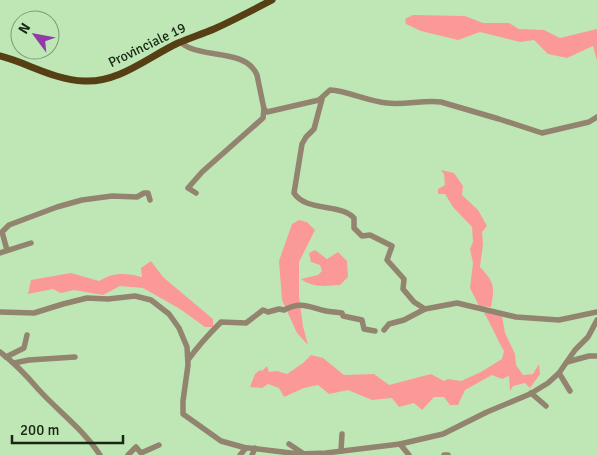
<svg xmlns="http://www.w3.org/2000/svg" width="597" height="455" viewBox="0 0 597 455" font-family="Signika,sans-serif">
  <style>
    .green { fill: #fb9999 }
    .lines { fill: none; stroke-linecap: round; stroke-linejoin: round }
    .minor { stroke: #92846f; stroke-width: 5.5 }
    .major { stroke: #563f14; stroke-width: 7 }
    .labels { text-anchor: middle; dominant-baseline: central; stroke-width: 5; stroke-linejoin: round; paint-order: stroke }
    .street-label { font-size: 14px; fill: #182714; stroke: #bfe7b6 }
  </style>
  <rect width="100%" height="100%" fill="#bfe7b6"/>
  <g class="green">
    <polygon points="413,15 465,16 483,23 509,23 519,29 544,30 560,38 597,29 597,61 593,46 567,58 548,54 534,40 520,42 480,32 458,40 421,31 406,24 405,19"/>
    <path d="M441,170L454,173L463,186L462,195L478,210L487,226L482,232L483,244L480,267C494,282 495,286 491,307L479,306L470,288L473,263L470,249L473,242L472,227L453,207L445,194H438V189L445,185L444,174Z"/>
    <polygon points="299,220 307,222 315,230 299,262 299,296 303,326 308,345 297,333 282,300 279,261 292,224"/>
    <path d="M315,250L327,259L338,252L347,261L348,277L340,285C326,286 313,288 301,279L318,275L322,271L320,265L311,262L309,253Z"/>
    <path d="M151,261L163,277L213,319V327H205L180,309L143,288L120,286L103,295L74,290L61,293L53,289L28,294L31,280L71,273L99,281C114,272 125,273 142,277L141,268Z"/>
    <path d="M494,311L502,316L505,333L515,354L516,365L523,375L533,374L539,364L540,374L530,388L525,383L513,386L510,391L509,376L502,379L492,375L465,390L458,405H450L444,397H434L422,410L414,403L399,407L392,398L372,400L348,390L329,394L318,385L304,388L284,397L279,388L268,384L262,388L250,387L255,374L260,370L262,371L267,366L269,372L277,371L287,374L303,363L311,355L323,358L344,375L374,374L389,385L431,374L444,381L448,379L461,381L481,372L502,359L504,351C497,339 492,326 484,313Z"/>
  </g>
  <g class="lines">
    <g class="minor">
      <path d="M180,42C183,44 187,47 190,48C210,57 247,51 257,75L264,109L267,112L319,100L330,90C348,91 367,101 387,103C405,105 423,100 441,102L499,119L542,133L589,122L597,117"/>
      <path d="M322,99L314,129L306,137L302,144L294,193C306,212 341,203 354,218V228L362,236L370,235L392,246L387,260L404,279L403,289L414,302L425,309L457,303L516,317L559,320L597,312"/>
      <polyline points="196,193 188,188 202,172 263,118 264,109"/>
      <polyline points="7,250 2,232 9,225 57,207 82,200 112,196 137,197 144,193 148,193 150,200"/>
      <polyline points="0,253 31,243"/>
      <polyline points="0,312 34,313 63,304 87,298 108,299 135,296 151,300 169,314 179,328 187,347 188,365 183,401 183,414 221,441 246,448"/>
      <polyline points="384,330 389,324 404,320 425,309"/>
      <path d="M0,352C15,363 27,376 39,390C59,412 83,429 100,455"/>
      <polyline points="6,357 24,348 27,335"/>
      <path d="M188,360C198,346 209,334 221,322L246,323L263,310L268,312L279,309L284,310C302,301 308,307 326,311C331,312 336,312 342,313L343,316L362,320L364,329L375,331"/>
      <polyline points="567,362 589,356 597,356"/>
      <polyline points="14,363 29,360 75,357"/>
      <polyline points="559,373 570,391"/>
      <polyline points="531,393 546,406"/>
      <polyline points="289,444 304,454"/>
      <polyline points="400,444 409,455"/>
      <polyline points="341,451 342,434"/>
      <polyline points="128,455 136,447 141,453 159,445"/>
      <polyline points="240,455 246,448 249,448 299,454 326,453 400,444 443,434 487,412 530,394 548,383 559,373 575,350 588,337 597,320"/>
      <polyline points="252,455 255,448"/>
      <polyline points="444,455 448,455"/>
    </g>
    <path class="major" d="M0,56C28,63 54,80 84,81C119,83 148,57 178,43C190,38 202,34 214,29C234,20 253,10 272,0"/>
  </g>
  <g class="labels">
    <g class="street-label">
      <text transform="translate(147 45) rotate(-26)">Provinciale 19</text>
    </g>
  </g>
  <g transform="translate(35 35) rotate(302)"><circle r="24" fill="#bfe7b6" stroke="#7c9a75"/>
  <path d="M0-4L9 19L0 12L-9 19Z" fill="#923aa6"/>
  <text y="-8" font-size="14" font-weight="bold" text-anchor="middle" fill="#182714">N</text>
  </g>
  <path d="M12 435v8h111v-8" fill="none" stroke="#182714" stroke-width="2.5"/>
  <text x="20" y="435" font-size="15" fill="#182714" stroke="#bfe7b6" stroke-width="4" paint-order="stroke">200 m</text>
</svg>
